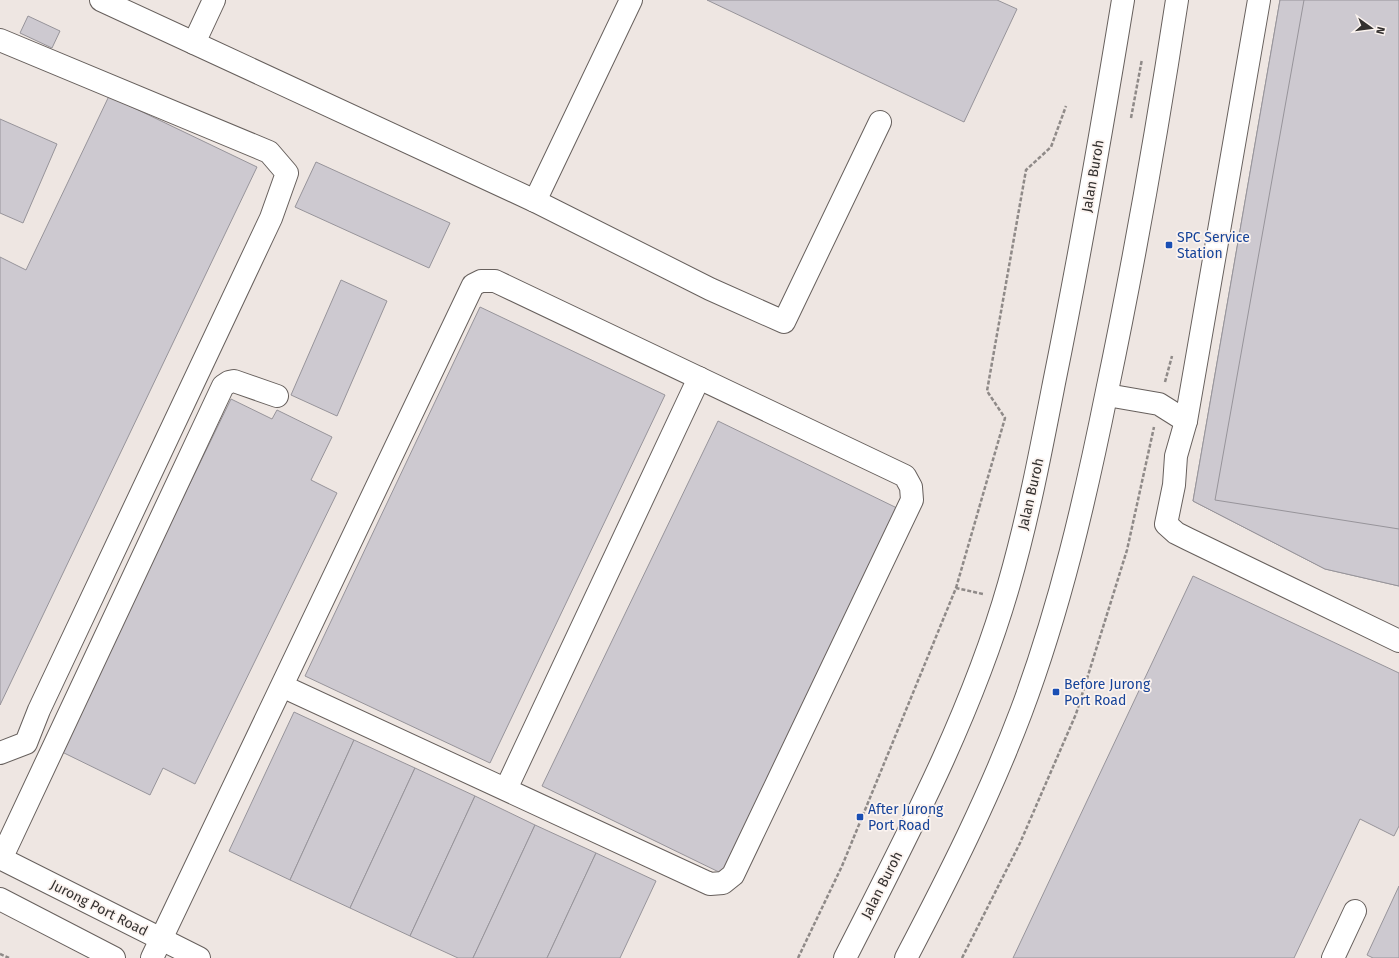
<svg xmlns="http://www.w3.org/2000/svg" width="1399" height="958" viewBox="0 0 1399 958" font-family="'Fira Sans',sans-serif">
  <style>
    .building { fill: #cdc9d0; stroke: #97949a }
    .lines { fill: none; stroke-linecap: round; stroke-linejoin: round }
    .minor-casing { stroke: #67605d; stroke-width: 24 }
    .highway-casing { stroke: #67605d; stroke-width: 24 }
    .path { stroke: #8f8a88; stroke-width: 2.5; stroke-dasharray: 4 2; stroke-linecap: butt }
    .minor { stroke: #fff; stroke-width: 22 }
    .highway { stroke: #fff; stroke-width: 22 }
    .transit-dot { fill: #1a4fb4; stroke: #fbf3ef; stroke-width: 1.5 }
    .labels { text-anchor: middle; dominant-baseline: central; stroke-width: 3.5; stroke-linejoin: round; paint-order: stroke }
    .street-label { font-size: 14px; fill: #33302f; stroke: #fbf3ef }
    .transit-label { font-size: 14px; fill: #164399; stroke: #fbf3ef; text-anchor: start }
  </style>
  <rect width="100%" height="100%" fill="#eee6e2"/>
  <g class="building">
    <polygon points="707,0 997,0 1017,9 964,122"/>
    <polygon points="1280,0 1399,0 1399,586 1325,569 1193,501"/>
    <polygon points="1280,0 1399,0 1399,586 1325,569 1193,501"/>
    <polygon points="1304,0 1399,0 1399,529 1215,500"/>
    <polygon points="28,16 60,31 52,48 20,33"/>
    <polygon points="109,96 257,167 0,705 0,257 26,270"/>
    <polygon points="0,119 57,144 23,223 0,213"/>
    <polygon points="316,162 450,223 429,268 295,207"/>
    <polygon points="341,280 387,301 337,416 291,395"/>
    <polygon points="480,307 665,395 490,763 305,676"/>
    <polygon points="231,399 272,419 277,410 332,437 311,480 337,493 195,784 163,768 150,795 60,751"/>
    <polygon points="718,421 899,509 723,874 542,786"/>
    <polygon points="1193,576 1399,673 1399,826 1394,836 1360,819 1294,958 1013,958"/>
    <polygon points="294,712 354,740 290,880 229,851"/>
    <polygon points="354,740 415,768 350,908 290,880"/>
    <polygon points="415,768 475,796 410,936 350,908"/>
    <polygon points="475,796 535,825 473,958 458,958 410,936"/>
    <polygon points="535,825 596,853 547,958 473,958"/>
    <polygon points="596,853 656,881 620,958 547,958"/>
    <polygon points="1399,886 1399,958 1373,958 1367,955"/>
  </g>
  <g class="lines">
    <g class="minor-casing">
      <g id="minor">
        <polyline points="101,0 194,43 214,0"/>
        <polyline points="1259,0 1186,421 1176,456 1174,485 1166,524 1176,533 1188,539 1399,641"/>
        <polyline points="0,40 269,152 287,173 271,218 39,710 26,743 0,753"/>
        <polyline points="194,43 535,201 710,289 784,322 880,122"/>
        <polyline points="535,201 631,0"/>
        <polyline points="1107,395 1159,404 1186,421"/>
        <polyline points="506,789 699,378"/>
        <polyline points="0,858 199,958"/>
        <polyline points="1,859 223,386 229,382 234,381 277,396"/>
        <polyline points="0,899 114,958"/>
        <polyline points="152,958 473,285 481,281 495,281 905,476 911,487 912,500 733,875 723,883 710,884 282,686"/>
        <polyline points="1333,958 1355,911"/>
      </g>
    </g>
    <g class="highway-casing">
      <g id="highway">
        <path d="M845,958C906,838 972,714 1009,584C1028,518 1041,450 1054,383C1080,255 1102,128 1123,0"/>
        <path d="M906,958C948,878 989,797 1021,712C1060,608 1085,500 1107,391C1134,262 1157,131 1177,0"/>
      </g>
    </g>
    <g class="path">
      <polyline points="1131,118 1142,59"/>
      <polyline points="1165,382 1172,356"/>
      <polyline points="956,588 1005,418 987,391 1026,170 1051,147 1066,106"/>
      <polyline points="0,954 9,958"/>
      <polyline points="798,958 842,866 956,588 983,594"/>
      <polyline points="962,958 1020,843 1076,714 1127,550 1154,427"/>
    </g>
    <use href="#minor" class="minor"/>
    <use href="#highway" class="highway"/>
  </g>
  <g class="transit-dot">
    <rect x="1165" y="241" width="8" height="8" rx="2"/>
    <rect x="1052" y="688" width="8" height="8" rx="2"/>
    <rect x="856" y="813" width="8" height="8" rx="2"/>
  </g>
  <g class="labels">
    <g class="street-label">
      <text transform="translate(1093 176) rotate(-80)">Jalan Buroh</text>
      <text transform="translate(1031 494) rotate(-77)">Jalan Buroh</text>
      <text transform="translate(882 885) rotate(-63)">Jalan Buroh</text>
      <text transform="translate(99 908) rotate(27)">Jurong Port Road</text>
    </g>
    <g class="transit-label">
      <text x="1177" y="237">SPC Service<tspan x="1177" dy="16">Station</tspan></text>
      <text x="1064" y="684">Before Jurong<tspan x="1064" dy="16">Port Road</tspan></text>
      <text x="868" y="809">After Jurong<tspan x="868" dy="16">Port Road</tspan></text>
    </g>
  </g>
  <g transform="translate(1371 28) rotate(104)" stroke="#fbf3ef" stroke-width="3" paint-order="stroke">
  <path d="M0-3L7 15L0 10L-7 15Z" fill="#33302f"/>
  <text y="-6" font-size="11" font-weight="bold" text-anchor="middle" fill="#33302f">N</text>
  </g>
</svg>
